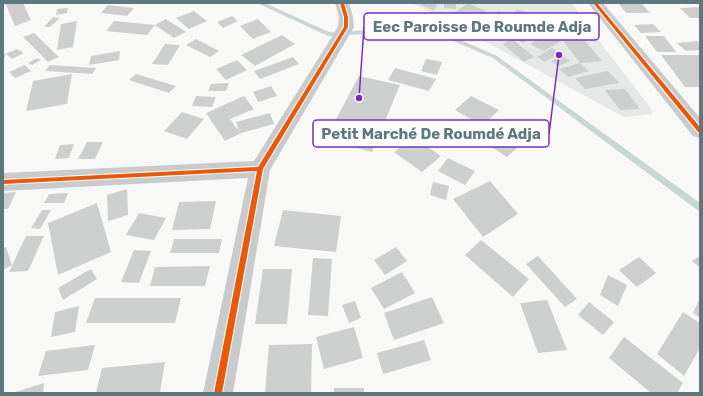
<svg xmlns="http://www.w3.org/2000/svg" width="703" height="396" viewBox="0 0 703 396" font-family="Rubik,sans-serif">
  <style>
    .built { fill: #e6e8e7 }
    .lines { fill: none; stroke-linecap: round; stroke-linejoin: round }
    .stream { fill: #c9d6d6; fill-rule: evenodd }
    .building { fill: #cdcfcf }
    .minor { fill: #c8cbcb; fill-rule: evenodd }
    .cycleway-casing { stroke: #fff; stroke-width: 2 }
    .cycleway { fill: #e8590c; fill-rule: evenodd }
    .leader { fill: none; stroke: #7b2cbf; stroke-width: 1.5 }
    .callout-dot { fill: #7b2cbf; stroke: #fff; stroke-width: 1.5 }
    .callout { fill: #fff; stroke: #7b2cbf; stroke-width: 1.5 }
    .callout-label { font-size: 15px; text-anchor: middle; font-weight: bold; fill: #5e787d }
  </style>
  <rect width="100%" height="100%" fill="#f8f8f7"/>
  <polygon class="built" points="411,3 572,3 605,49 651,108 652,114 624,117 438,16"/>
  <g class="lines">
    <polygon class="stream" points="257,3 265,3 329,32 431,27 497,56 700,203 700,212 493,58 430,31 328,36"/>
  </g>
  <g class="building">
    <polygon points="5,3 23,3 31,20 15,26"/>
    <polygon points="423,3 432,3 438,5 433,10 420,5"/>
    <polygon points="444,3 456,3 456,9 444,8"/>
    <polygon points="468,3 486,11 472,21 454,13"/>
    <polygon points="619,4 642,4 650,13 626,13"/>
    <polygon points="108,5 134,8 127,16 101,13"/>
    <polygon points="700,7 700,18 690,18 680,8"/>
    <polygon points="68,8 67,13 56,15 57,9"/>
    <polygon points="517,9 537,15 529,25 515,33 487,19 499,11 510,17"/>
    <polygon points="194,11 207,21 189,29 176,18"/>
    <polygon points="565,13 575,23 555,26 545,16"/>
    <polygon points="232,16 238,21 223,28 217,22"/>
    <polygon points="53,17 60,18 50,27 44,27"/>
    <polygon points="166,19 186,32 174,38 155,25 147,35 106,31 114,21 155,25"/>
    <polygon points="258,19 271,32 253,39 240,26"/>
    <polygon points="77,21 73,47 57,50 61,24"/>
    <polygon points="653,24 661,32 641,33 634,25"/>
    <polygon points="530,27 540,32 523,43 514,38"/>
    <polygon points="494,28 508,37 500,41 486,31"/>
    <polygon points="575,29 602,61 580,63 555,30"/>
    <polygon points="34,33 59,57 48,62 23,37"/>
    <polygon points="547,33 561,41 544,51 530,44"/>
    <polygon points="282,35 295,44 255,66 241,55"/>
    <polygon points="645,36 664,36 676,52 657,52"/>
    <polygon points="196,39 219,51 210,57 186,45"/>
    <polygon points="512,39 534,57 524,62 503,44"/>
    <polygon points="698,41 700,50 686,51 677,43"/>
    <polygon points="165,44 180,45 168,65 152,64"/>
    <polygon points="552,48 560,53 545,62 537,57"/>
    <polygon points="17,49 24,53 12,59 6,54 3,60 3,55"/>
    <polygon points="120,51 119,60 89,65 91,56"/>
    <polygon points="661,55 699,55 700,87 685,87"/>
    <polygon points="563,56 570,61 558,66 551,61"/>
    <polygon points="293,57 299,64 260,79 254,71"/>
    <polygon points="37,58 41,60 32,65 28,63"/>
    <polygon points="426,59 442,62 437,75 421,71"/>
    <polygon points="237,60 247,70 226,80 216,69"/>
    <polygon points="580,63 589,71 568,77 559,69"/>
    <polygon points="25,65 31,71 15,78 9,72"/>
    <polygon points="50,65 96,68 92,74 45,71"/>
    <polygon points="395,68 436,79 429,91 388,80"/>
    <polygon points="608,71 619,83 585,89 575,78"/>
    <polygon points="72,74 67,104 26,111 33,81"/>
    <polygon points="136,74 176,86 169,93 129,80"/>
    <polygon points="359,76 400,85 372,152 325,140"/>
    <polygon points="229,83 226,91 208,91 211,84"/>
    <polygon points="271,86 277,96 258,102 253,92"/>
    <polygon points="625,89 640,109 620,110 605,90"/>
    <polygon points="196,96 216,97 212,107 192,106"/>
    <polygon points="244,96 254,109 230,119 239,131 236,122 270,113 274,124 241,133 225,141 206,113"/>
    <polygon points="471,96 499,110 483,126 455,110"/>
    <polygon points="182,112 204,119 187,139 164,131"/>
    <polygon points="433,120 454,132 440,146 418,132"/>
    <polygon points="496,132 519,146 507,157 484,142"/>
    <polygon points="413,137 441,156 422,172 394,152"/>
    <polygon points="87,142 103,142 95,159 78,159"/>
    <polygon points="74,144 69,158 55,159 60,145"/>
    <polygon points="448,158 475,171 465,185 438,171"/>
    <polygon points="490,181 518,214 483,237 453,199"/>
    <polygon points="433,182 449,186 446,200 430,195"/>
    <polygon points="127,189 128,215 108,221 107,195"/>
    <polygon points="16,192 8,209 3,209 3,193"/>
    <polygon points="68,193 64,203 44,203 49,194"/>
    <polygon points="216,201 210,229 172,230 179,202"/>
    <polygon points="97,203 111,252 58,275 48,223"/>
    <polygon points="42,210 51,210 40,229 31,228"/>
    <polygon points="283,210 341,216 336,252 274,246"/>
    <polygon points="139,213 166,218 154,240 126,235"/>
    <polygon points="26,236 44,236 28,271 9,272"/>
    <polygon points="174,239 222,239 219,253 170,253"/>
    <polygon points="481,240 529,279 513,297 465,255"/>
    <polygon points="6,247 12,265 3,270 3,248"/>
    <polygon points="396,247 407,261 385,275 374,260"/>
    <polygon points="134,250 151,251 139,283 121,282"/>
    <polygon points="538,256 577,299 565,307 526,264"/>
    <polygon points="700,256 700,268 692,261"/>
    <polygon points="639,257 656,273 637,287 619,270"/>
    <polygon points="313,258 332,259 328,316 308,315"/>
    <polygon points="210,266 205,286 150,286 155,267"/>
    <polygon points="91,269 97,279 63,300 58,288"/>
    <polygon points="263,269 292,269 287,324 255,324"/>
    <polygon points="402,272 415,293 384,309 371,288"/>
    <polygon points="608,275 627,285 618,306 600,295"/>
    <polygon points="432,297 444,323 394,340 384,313"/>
    <polygon points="95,298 181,298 175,323 86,323"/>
    <polygon points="700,298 700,318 693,313"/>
    <polygon points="547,300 567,350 538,353 520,303"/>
    <polygon points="355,301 361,318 349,323 342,305"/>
    <polygon points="589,302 614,322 603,335 578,315"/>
    <polygon points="79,306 75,332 51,337 55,312"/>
    <polygon points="683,312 700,323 700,348 684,376 657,354"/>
    <polygon points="354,327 363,358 324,369 316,337"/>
    <polygon points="624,337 683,383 677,393 651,393 609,358"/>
    <polygon points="424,340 431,360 383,374 377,353"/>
    <polygon points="312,344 311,393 265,393 269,345"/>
    <polygon points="95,345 88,370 38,376 46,351"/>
    <polygon points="165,362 160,393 96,393 102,368"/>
    <polygon points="44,383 43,393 12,393"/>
    <rect x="334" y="388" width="30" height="5"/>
  </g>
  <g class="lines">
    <g class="minor">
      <polygon points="335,3 349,3 353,17 354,27 270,170 233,393 203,393 248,178 3,191 3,173 254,161 338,27 339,17"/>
      <polygon points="588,3 603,3 700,118 700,138 693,136"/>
    </g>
    <g class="cycleway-casing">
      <g id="cycleway">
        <polygon points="340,3 344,3 348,17 348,27 263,169 222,393 214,393 257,171 3,184 3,180 258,167 344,27 344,17"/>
        <polygon points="593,3 597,3 700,127 700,133 698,132"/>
      </g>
    </g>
    <use href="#cycleway" class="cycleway"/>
  </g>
  <path class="leader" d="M359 98L364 27M559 55L549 134"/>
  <g class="callout-dot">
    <circle cx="359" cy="98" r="4"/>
    <circle cx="559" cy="55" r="4"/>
  </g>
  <g class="callout">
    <rect x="364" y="13" width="235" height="27" rx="4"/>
    <rect x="313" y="120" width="236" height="27" rx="4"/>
  </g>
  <g class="callout-label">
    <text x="482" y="32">Eec Paroisse De Roumde Adja</text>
    <text x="431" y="139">Petit Marché De Roumdé Adja</text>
  </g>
  <rect width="703" height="396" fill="none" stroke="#5e787d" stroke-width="8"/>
</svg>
